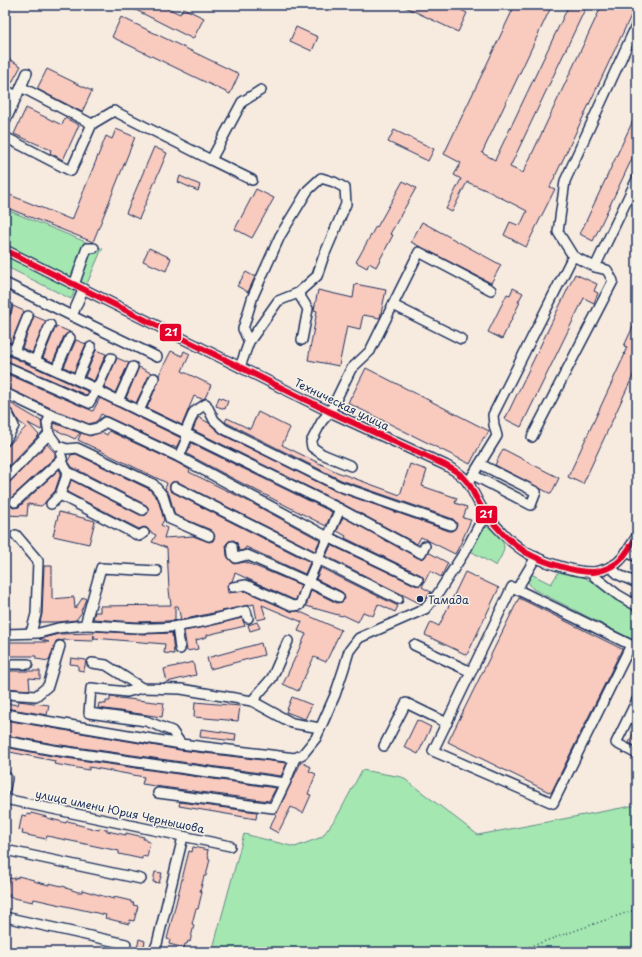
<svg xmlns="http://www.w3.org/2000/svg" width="642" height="957" viewBox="0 0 642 957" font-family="'Playpen Sans',sans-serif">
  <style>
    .green { fill: #a5e7b0; stroke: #608b87 }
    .building { fill: #f9cabe; stroke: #1b2f5e }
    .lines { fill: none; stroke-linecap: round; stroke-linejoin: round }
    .minor-casing { stroke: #1b2f5e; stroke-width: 12 }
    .path { stroke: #1b2f5e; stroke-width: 1.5; stroke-dasharray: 1 3; stroke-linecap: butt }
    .minor { stroke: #f7f3e8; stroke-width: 9 }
    .bus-1-casing { stroke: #f7f3e8; stroke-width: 9 }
    .bus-1 { stroke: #e4002b; stroke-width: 6 }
    .poi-dot { fill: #1b2f5e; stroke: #f7f3e8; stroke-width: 1.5 }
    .labels { text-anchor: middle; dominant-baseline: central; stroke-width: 3; stroke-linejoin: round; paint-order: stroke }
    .street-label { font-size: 11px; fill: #1b2f5e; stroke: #f7f3e8 }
    .poi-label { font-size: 11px; fill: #1b2f5e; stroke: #f7f3e8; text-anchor: start }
    .line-badge { stroke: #f7f3e8; stroke-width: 1.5 }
    .badge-label { font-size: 11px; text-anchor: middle; font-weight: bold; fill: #fff }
  </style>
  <rect width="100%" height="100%" fill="#f7ebe0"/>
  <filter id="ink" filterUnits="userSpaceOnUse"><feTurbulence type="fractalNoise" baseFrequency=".025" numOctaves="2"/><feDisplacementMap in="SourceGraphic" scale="8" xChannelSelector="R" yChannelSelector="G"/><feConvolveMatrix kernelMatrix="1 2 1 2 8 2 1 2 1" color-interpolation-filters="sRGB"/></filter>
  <g filter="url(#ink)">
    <g class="green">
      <polygon points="5,209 103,249 101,251 86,286 5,246"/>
      <polygon points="5,255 72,288 74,293 71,299 5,266"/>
      <path d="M486,527C492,528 493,530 497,534C509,547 503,552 496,566L469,550L483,529Z"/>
      <polygon points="560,570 580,575 637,608 637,642 533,589 528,582 531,574 551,584"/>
      <polygon points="362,770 402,777 478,835 637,805 637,952 212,952 244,834 295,847 322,837 338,815"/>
    </g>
    <g class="building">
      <polygon points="126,5 161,5 180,14 183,8 204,18 193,39"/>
      <polygon points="401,5 451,5 467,13 458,32"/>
      <polygon points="515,5 552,5 482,153 495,160 569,5 587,5 510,167 523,173 602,5 636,5 550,187 555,189 526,247 504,235 510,222 520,226 527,211 488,191 467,182 452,212 446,209 461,179 454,175 461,163 444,154"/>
      <polygon points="121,17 239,74 230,94 112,37"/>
      <polygon points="296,27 318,37 312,51 290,41"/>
      <polygon points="5,57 21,66 10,86 5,84"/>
      <polygon points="47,69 92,91 82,112 37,89"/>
      <polygon points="26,108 62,125 65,118 79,125 63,160 50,153 51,150 14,134"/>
      <polygon points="637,112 637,148 593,241 580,234"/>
      <polygon points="116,129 135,137 93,242 5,207 5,193 72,220 106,136 112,139"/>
      <polygon points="394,130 434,149 428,161 388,142"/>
      <polygon points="154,147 167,153 139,219 126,213"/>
      <polygon points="180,176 200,185 198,191 178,182"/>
      <polygon points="403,181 416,188 390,234 393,235 376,267 369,263 367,268 356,262 376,226 377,227"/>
      <polygon points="256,189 274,198 252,238 235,229"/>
      <polygon points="422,222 501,265 491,283 411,242"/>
      <polygon points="149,248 171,258 166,271 143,261"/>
      <polygon points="246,272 255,277 248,292 237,286"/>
      <polygon points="575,274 597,284 594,291 598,293 594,303 584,298 521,427 505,419"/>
      <polygon points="355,284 386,290 380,318 363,315 360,329 347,326 339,366 308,360 317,311 314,310 318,290 353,298"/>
      <polygon points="513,288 523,293 518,302 520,302 502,339 488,332 507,294 510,295"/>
      <polygon points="13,306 24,311 11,343 5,341 5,321 11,314"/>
      <polygon points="34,316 46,321 32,353 22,348"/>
      <polygon points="637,318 637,367 583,484 568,477 625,354 624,354 627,347 624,346"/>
      <polygon points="56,326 70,332 64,336 53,362 43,358"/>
      <polygon points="76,340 86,344 74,372 64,367"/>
      <polygon points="96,350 106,354 94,381 85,377"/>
      <polygon points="171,351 182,356 184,351 190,354 182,371 211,385 205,398 202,399 194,396 182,425 147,408 159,380 159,375"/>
      <polygon points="5,354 32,366 89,392 86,395 5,360"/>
      <polygon points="117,358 129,363 115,393 104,387"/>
      <polygon points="139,367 151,373 149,376 136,403 126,398"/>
      <polygon points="366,368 489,431 485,438 484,437 470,464 348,403 351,396 352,396"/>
      <polygon points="5,373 93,411 100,398 181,438 176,448 173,446 172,447 101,414 98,420 95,422 89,424 55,410 5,387"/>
      <polygon points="219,397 228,401 225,409 216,406"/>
      <polygon points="5,400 41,421 42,428 41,430 28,423 39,435 5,470 5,449 26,427 19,422 13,411 5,407"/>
      <polygon points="258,412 290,428 282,445 337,472 400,495 410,464 427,470 422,486 457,498 455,503 467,507 463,518 471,520 460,545 455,554 421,537 417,544 343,504 193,430 198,417 209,423 221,434 336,491 449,531 452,531 456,527 457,524 453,519 341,480 225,422 227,418 250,429"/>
      <polygon points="54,423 80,433 75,439 54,429"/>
      <polygon points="109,431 176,462 190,470 189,472 244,499 320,540 315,551 178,482 172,482 170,485 170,490 172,492 310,562 305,574 246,547 244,550 239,551 237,543 234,540 229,541 226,544 227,556 234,564 245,562 301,585 296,600 294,600 235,573 232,581 227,585 228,593 245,591 291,611 298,611 341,630 326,662 314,657 298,691 283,684 306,634 298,631 302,622 262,605 266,618 257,620 254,604 181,620 178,606 175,606 175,620 168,621 136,622 93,619 95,612 100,612 100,606 171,605 169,590 167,548 152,542 156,535 150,532 147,528 144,527 139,529 67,492 71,480 140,515 146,515 148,512 148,507 146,505 72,467 68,461 71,455 76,454 149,489 158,499 164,520 161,525 167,528 164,538 193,536 209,542 213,541 215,536 211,530 175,515 169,494 165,489 167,483 78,440 81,433 90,436 102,432 107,435"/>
      <polygon points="191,443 332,512 326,526 232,478 187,454"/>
      <polygon points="47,444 55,453 55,457 11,498 9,504 13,508 19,507 59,469 61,473 55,491 45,502 45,503 41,506 28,504 27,516 5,515 5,484 10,482"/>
      <polygon points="503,449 559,478 551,494 495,465"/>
      <polygon points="59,512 95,521 89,544 53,536"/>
      <polygon points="343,517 418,558 424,558 428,552 448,563 441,577 430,571 422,587 431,592 421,604 326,556 331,545 415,585 421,585 424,582 423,577 421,575 345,538 346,536 337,531"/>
      <polygon points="44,566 52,566 52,599 74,597 75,609 83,597 86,599 81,611 82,612 76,620 59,622 40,622 42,614"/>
      <polygon points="321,568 398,606 395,612 378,604 373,616 363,612 358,622 343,615 342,616 306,606 311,590 337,603 342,602 345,599 344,594 342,592 316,579"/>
      <polygon points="465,572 499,588 467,655 425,635 431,622 439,626"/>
      <polygon points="519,598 622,649 551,793 448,742"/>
      <polygon points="242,618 245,626 207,635 207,637 196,640 198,649 187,651 184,631"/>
      <polygon points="257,622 260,628 250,631 248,625"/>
      <polygon points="94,631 144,634 172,633 174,654 164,653 165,644 94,638 94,635 93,641 63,640 63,641 59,640 56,641 49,661 36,659 36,656 5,656 5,642 49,642 39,639 59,634 94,633"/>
      <polygon points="261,643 264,655 210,669 207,658"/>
      <polygon points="71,658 86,660 84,671 78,670 78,665 70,664"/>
      <polygon points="193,662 196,675 167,682 164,669"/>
      <polygon points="5,671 40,671 40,679 29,678 30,690 5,688"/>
      <polygon points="110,697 164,703 162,717 98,708 99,703 106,704 106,701 110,701"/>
      <polygon points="292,697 312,705 305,719 286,712"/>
      <polygon points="19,701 49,705 47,715 5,708 5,703 18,705"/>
      <polygon points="195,702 240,706 238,721 194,717"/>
      <polygon points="5,720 180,750 287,763 281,776 54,744 5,735"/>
      <polygon points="417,720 431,727 418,754 404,747"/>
      <polygon points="637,725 637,747 629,743"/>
      <polygon points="201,729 236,734 235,741 200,737"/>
      <polygon points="5,747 52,756 276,788 269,801 162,787 142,784 144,777 89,767 89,770 54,764 55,761 5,751"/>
      <polygon points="301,762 311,767 309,771 316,774 308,794 311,795 303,813 291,807 278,833 269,828 278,811"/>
      <polygon points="180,802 257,812 256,819 179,806"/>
      <polygon points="31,813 47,817 47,818 59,821 66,823 67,821 76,823 75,824 99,830 99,828 107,829 107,831 126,835 126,833 144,837 143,839 146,839 146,841 150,842 147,857 142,856 142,859 119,854 119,851 47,836 46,839 22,834 23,831 19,830 22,815 27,816 27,814 31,815"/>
      <polygon points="193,847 208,850 207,855 209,856 208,858 210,859 206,876 204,876 201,888 200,891 202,892 198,909 196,909 195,912 192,924 194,925 190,942 188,941 187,944 185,944 184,948 169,944 170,940 167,939 189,851 192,852"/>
      <polygon points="155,872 162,873 159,883 153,882"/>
      <polygon points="18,876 34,880 34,881 37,882 49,885 49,883 66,887 66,888 78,892 82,892 82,890 110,898 114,899 114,897 131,901 131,903 134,903 133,905 138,906 134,921 130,920 129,924 105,918 106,915 34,899 33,902 9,897 10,894 6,893 9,878 15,879 15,877 18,878"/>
      <polygon points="139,939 145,941 143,950 137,949"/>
    </g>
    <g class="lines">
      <g class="minor-casing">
        <g id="minor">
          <polyline points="21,87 27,73"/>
          <polyline points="5,90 17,96"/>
          <polyline points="5,122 21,87 92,124 114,111 211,160"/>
          <polyline points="5,137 71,171 92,124"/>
          <polyline points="252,180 211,160 242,102 261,90"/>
          <path d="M5,250L330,412L445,465C454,470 463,475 469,484C475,495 480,508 489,518C500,531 512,544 527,553C543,562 576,573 594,572C602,571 611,567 617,563C625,557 631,545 637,536"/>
          <polyline points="573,256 595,267 637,179"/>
          <polyline points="5,283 72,316"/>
          <polyline points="74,285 87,248 94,248"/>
          <polyline points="83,290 72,316 157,357"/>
          <polyline points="298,293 308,309 302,340"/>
          <polyline points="393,305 461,339"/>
          <polyline points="5,312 7,306"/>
          <polyline points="5,347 97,389 100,392 185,433 194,412 206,404 214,420 224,429 339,486 451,525"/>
          <polyline points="14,351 28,316"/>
          <polyline points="35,361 50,325"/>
          <polyline points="5,366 89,403 97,389 111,358"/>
          <polyline points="240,367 249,342 243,329 253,296 280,236 308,190 321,178 334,182 345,188 346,204 323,258 317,276 298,293 278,301 249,342"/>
          <polyline points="56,370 70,338"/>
          <polyline points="77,379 91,347"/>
          <polyline points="5,393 51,415"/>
          <polyline points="118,401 133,367"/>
          <polyline points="139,411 154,378"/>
          <polyline points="5,413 8,414 14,426 5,441"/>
          <polyline points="185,433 340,509"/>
          <polyline points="49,434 58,446 67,449 77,448 153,484 163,496 170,519 209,536"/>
          <polyline points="532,437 613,281 607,270 595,267"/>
          <polyline points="62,459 62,462 68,472 143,510"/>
          <polyline points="351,466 322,454 312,447 311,442 322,421 330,412 351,369 370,351 419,252 491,290"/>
          <polyline points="473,475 531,505 536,492 480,464"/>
          <polyline points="6,478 49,434 47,423 51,415 89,430 98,428 105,422 179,457 187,438 185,433"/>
          <polyline points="468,483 497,436 494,425 493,415 573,256 558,232 565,181 637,24"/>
          <polyline points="175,487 318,559 328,537 179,457"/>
          <polyline points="60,495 139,536 144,533"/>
          <polyline points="15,502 62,459 61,455"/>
          <polyline points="51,504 60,495 68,472"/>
          <polyline points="16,535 38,561 36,614 31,633"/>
          <polyline points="232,546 233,555 236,558 247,555 308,582 318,559 398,599"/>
          <polyline points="626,552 637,557"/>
          <polyline points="610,567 619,575 637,583"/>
          <polyline points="594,572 595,577 618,595 637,606"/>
          <polyline points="418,580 328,537 340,509 421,553 425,546"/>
          <polyline points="233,587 246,585 293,606 300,605 308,582 339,597"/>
          <polygon points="512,587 631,645 553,803 433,751"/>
          <polyline points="517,589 536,557"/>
          <path d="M85,625C108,625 130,629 152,628C184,628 215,619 246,611L248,618"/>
          <polyline points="177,626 180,649"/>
          <polyline points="5,634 39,633 58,628 85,625 101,568 157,571"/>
          <polyline points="288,641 272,678 252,701 292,723 320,728"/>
          <polyline points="414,645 471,672"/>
          <polyline points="92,663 106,665 142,688 181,689 252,701"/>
          <polyline points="5,664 28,664"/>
          <polyline points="142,688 127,692 91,688 89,713 146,721 172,731 181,744"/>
          <polyline points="5,694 36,696 48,686 60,646"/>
          <polyline points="637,700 616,743 637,754"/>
          <polyline points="5,714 181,744 295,758 303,754 316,738 335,695 344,668 349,651 359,638 425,609 437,595 467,548 478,527 487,517"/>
          <polyline points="5,741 53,750 285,783 295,758"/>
          <polyline points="384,746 406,703 447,723"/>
          <polyline points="5,776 7,778 5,789"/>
          <polyline points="158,793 273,808 285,783"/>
          <polyline points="5,799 230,846"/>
          <polyline points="5,850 141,879"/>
          <polyline points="5,917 126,944"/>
          <polyline points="153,952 157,944 183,837"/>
        </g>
      </g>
      <polyline class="path" points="514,952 637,909"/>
      <use href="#minor" class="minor"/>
      <g class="bus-1-casing">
        <path id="bus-1" d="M5,250L330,412L445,465C454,470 463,475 469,484C475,495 480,508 489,518C500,531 512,544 527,553C543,562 576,573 594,572C602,571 611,567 617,563C625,557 631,545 637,536"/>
      </g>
      <use href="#bus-1" class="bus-1"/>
    </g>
  </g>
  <circle class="poi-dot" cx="420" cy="599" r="4"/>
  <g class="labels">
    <g class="street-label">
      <text transform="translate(342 404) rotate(26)">Техническая улица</text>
      <text transform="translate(120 811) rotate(12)">улица имени Юрия Чернышова</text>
    </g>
    <g class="poi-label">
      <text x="428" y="599">Тамада</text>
    </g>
  </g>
  <g class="line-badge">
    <rect x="159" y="323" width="23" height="19" rx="4" fill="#e4002b"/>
    <rect x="475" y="505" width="23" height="19" rx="4" fill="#e4002b"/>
  </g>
  <g class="badge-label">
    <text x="171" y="336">21</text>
    <text x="486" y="518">21</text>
  </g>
  <rect width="642" height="957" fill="none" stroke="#f7f3e8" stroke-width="20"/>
  <rect x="10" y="10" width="622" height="937" fill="none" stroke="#1b2f5e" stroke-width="1.5" filter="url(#ink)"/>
</svg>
